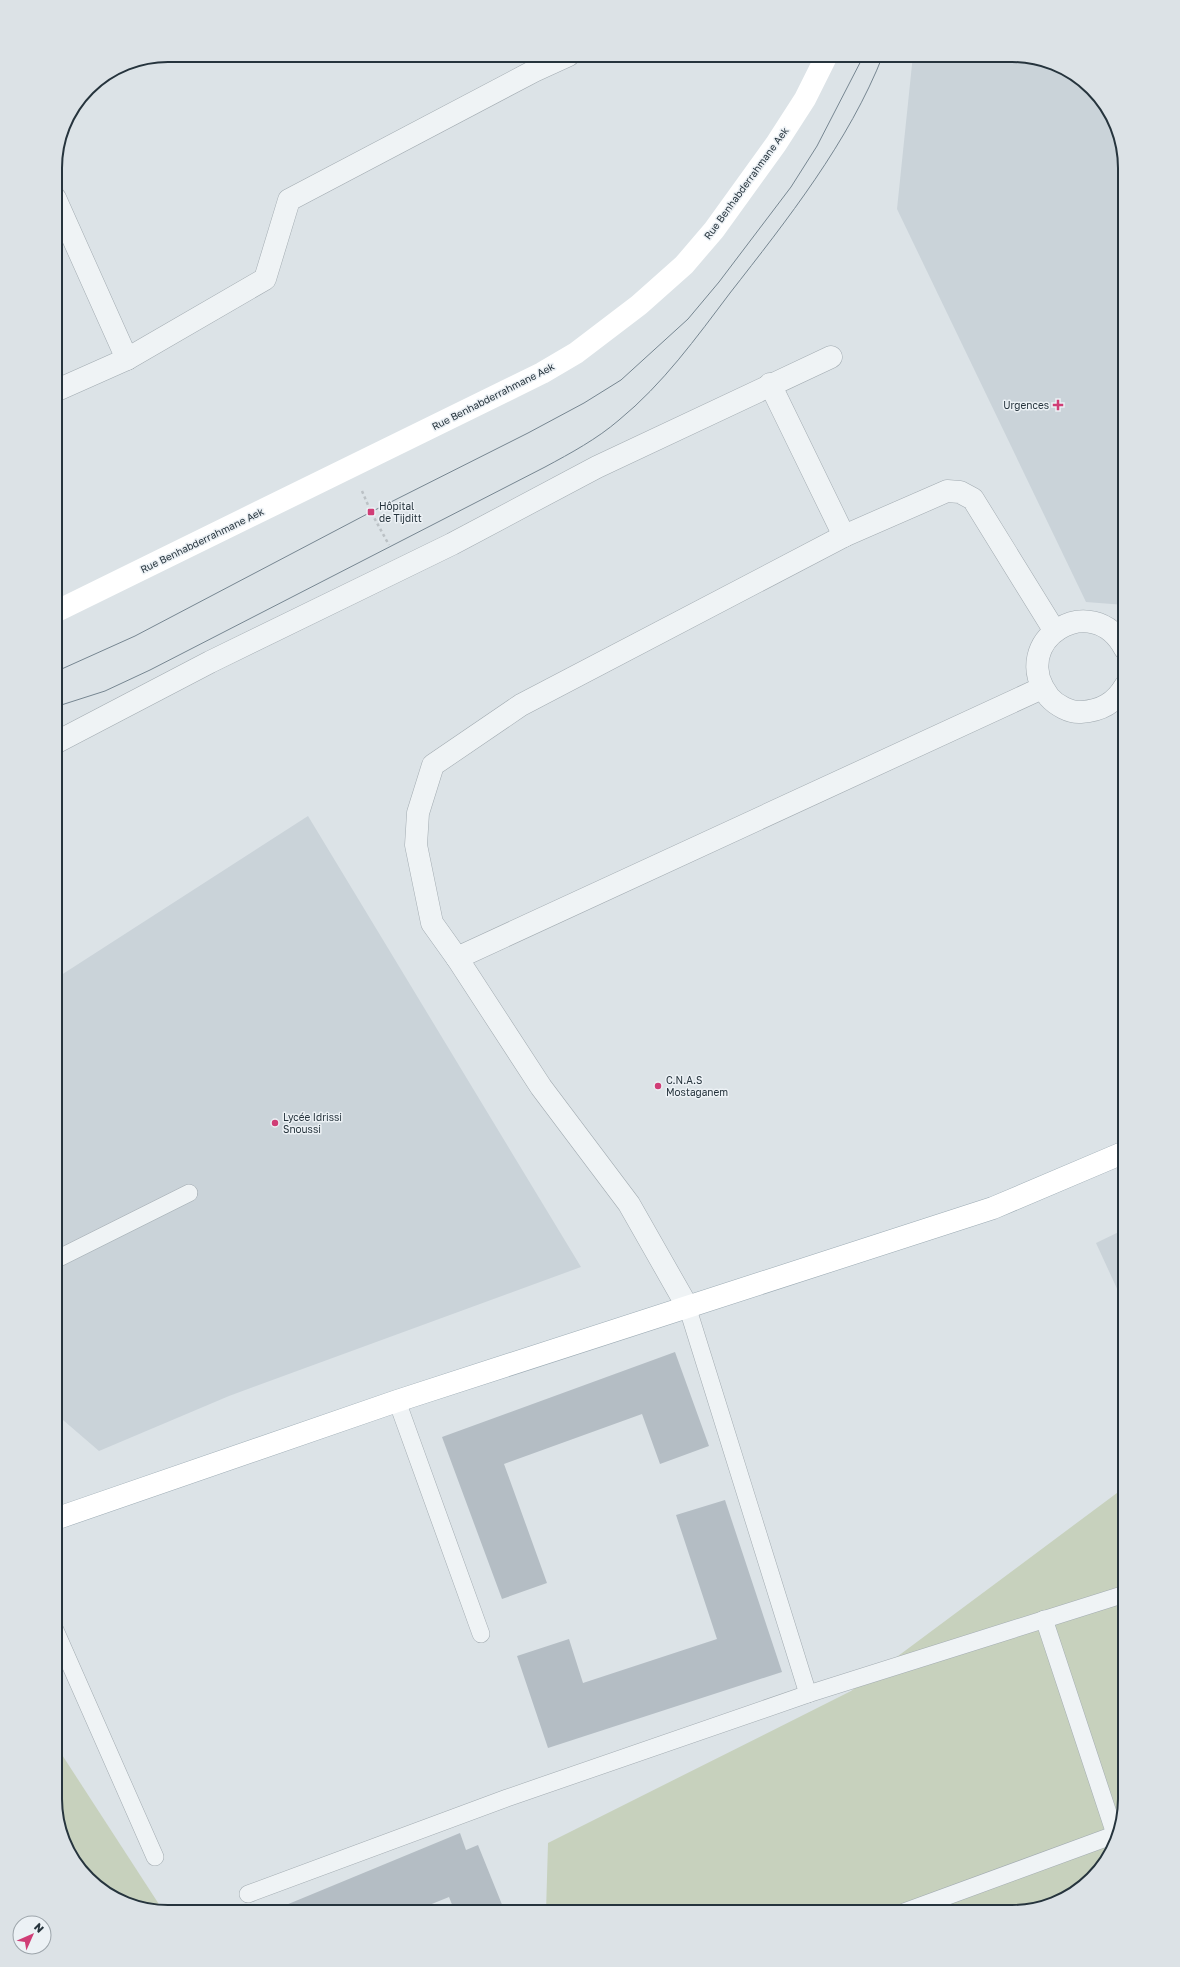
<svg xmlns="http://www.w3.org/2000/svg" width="1180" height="1967" viewBox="0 0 1180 1967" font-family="'Golos Text',sans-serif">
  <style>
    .built { fill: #cad3d9 }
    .green { fill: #c7d1bd }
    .building { fill: #b4bdc4 }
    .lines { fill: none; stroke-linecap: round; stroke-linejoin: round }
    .lane-casing { stroke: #a2abb1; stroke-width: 18 }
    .street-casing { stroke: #a2abb1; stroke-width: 23 }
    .primary-casing { stroke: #9baab3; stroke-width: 23 }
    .path { stroke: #bbc1c5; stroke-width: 2.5; stroke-dasharray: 3 3; stroke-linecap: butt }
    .lane { stroke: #eff3f5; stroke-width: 17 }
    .street { stroke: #eff3f5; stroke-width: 22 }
    .secondary { stroke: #fff; stroke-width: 22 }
    .primary { stroke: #fff; stroke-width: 22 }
    .tram { stroke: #768691; stroke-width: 1 }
    .poi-dot { fill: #d03d76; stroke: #ecf1f5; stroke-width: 1.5 }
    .labels { text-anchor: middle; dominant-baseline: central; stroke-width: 3; stroke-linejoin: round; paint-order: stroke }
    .street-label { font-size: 10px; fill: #26343d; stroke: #ecf1f5 }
    .poi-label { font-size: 10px; fill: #26343d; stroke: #ecf1f5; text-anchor: start }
    .rim { fill: none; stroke: #26343d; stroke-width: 2 }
  </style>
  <rect width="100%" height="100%" fill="#dce3e7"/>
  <g class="built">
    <polygon points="913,55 1020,55 1075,74 1113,118 1125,168 1125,605 1086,602 897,209"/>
    <polygon points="308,816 581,1267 229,1396 99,1451 63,1420 55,1424 55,979"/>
    <polygon points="1125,1229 1125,1306 1096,1243"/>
  </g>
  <g class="green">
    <polygon points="1125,1487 1125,1800 1106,1862 1062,1900 1012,1912 546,1912 548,1843 851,1691"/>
    <polygon points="55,1744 164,1912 105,1893 67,1849 55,1799"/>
  </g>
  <g class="building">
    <polygon points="675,1352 709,1446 660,1464 642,1414 504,1464 547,1583 502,1599 442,1437"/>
    <polygon points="725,1500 782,1672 548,1748 517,1656 569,1639 583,1683 717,1639 676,1515"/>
    <polygon points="460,1833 466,1850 478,1845 505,1912 455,1912 449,1897 412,1912 269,1912"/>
  </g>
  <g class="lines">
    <g class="lane-casing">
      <g id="lane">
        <polyline points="55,1260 189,1193"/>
        <polyline points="687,1306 808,1694"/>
        <polyline points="397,1401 481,1634"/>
        <polyline points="1044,1619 1115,1834"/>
        <polyline points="55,1630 155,1857"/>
        <polyline points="248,1894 507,1798 808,1694 1125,1594"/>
        <polyline points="904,1912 1114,1835"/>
      </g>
    </g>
    <g class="street-casing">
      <g id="street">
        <polyline points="55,198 127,359 265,279 289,200 534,71 569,55"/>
        <polyline points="770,384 844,536"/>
        <polyline points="55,391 127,359"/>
        <path d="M1125,686C1115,703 1101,711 1081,712C1070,713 1056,705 1049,697C1006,641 1093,587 1125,649"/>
        <polyline points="55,743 210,662 452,544 597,467 831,357"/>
        <polyline points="457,958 1042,688"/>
        <polyline points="687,1306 629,1204 541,1087 457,958 432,923 416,845 418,813 433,765 521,705 844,536 947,491 960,492 973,499 1054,630"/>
      </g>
    </g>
    <g class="primary-casing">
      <polyline id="primary" points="55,1519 397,1401 993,1208 1125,1152"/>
    </g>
    <polyline class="path" points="362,491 371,512 389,545"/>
    <use href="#lane" class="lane"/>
    <use href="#street" class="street"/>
    <polyline class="secondary" points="55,612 542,373 576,353 639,305 684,265 714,230 776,144 805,99 827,55"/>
    <use href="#primary" class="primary"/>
    <g class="tram">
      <polyline points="55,672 135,636 371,512 528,433 584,403 621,380 688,319 719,282 791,187 817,146 864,55"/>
      <path d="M55,707L105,691L150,670L545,467C571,453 597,439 619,420C663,384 696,338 730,293C787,220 849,142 883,55"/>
    </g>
  </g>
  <g class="poi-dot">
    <path d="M1056 399h4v4h4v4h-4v4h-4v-4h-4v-4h4z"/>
    <rect x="367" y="508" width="8" height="8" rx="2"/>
    <circle cx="658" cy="1086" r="4"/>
    <circle cx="275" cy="1123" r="4"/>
  </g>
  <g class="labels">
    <g class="street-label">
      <text transform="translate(746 183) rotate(-54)">Rue Benhabderrahmane Aek</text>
      <text transform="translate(493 396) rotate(-27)">Rue Benhabderrahmane Aek</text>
      <text transform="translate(202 540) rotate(-26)">Rue Benhabderrahmane Aek</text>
    </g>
    <g class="poi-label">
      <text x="1049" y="405" text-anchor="end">Urgences</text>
      <text x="379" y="506">Hôpital<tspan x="379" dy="12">de Tijditt</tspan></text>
      <text x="666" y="1080">C.N.A.S<tspan x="666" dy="12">Mostaganem</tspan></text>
      <text x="283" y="1117">Lycée Idrissi<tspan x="283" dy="12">Snoussi</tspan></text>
    </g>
  </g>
  <path d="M0 0H1180V1967H0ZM168 62H1012A106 106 0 0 1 1118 168V1799A106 106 0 0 1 1012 1905H168A106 106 0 0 1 62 1799V168A106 106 0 0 1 168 62Z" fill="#dce2e6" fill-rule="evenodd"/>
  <path class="rim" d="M168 62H1012A106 106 0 0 1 1118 168V1799A106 106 0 0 1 1012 1905H168A106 106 0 0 1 62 1799V168A106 106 0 0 1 168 62Z"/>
  <g transform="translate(32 1935) rotate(45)"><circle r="19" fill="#ecf1f5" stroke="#9da5ab"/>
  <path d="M0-3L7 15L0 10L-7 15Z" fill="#d03d76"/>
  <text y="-6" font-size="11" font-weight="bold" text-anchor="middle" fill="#26343d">N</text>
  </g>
</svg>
